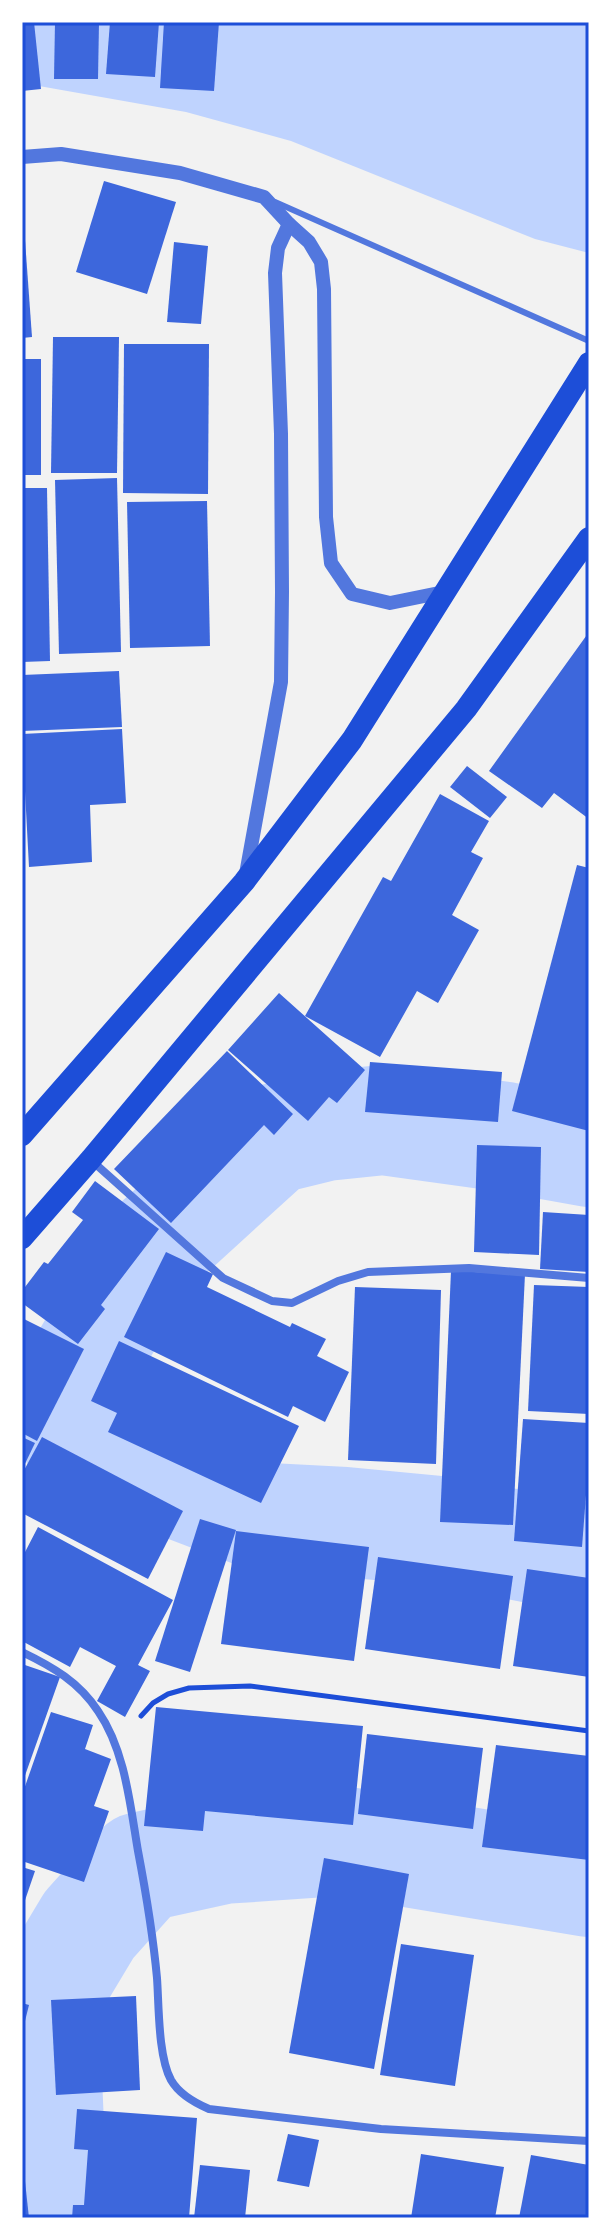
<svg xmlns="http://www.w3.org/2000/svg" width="611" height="2240" viewBox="0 0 611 2240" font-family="'Source Sans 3',sans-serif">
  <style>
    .water { fill: #bfd3fe }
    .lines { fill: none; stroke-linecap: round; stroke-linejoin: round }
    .river { stroke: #bfd3fe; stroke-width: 110 }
    .building { fill: #3d67dc }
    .path { stroke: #1d4ed8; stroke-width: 5 }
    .service { stroke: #5277de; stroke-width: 6 }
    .minor { stroke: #5277de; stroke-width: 8 }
    .tertiary { stroke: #5277de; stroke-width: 14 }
    .trunk { stroke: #1d4ed8; stroke-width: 22 }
    .neatline { fill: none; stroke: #1d4ed8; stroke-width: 3 }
  </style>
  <rect width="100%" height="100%" fill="#f2f2f2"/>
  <polygon class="water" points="22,22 589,22 589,253 535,239 291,141 186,112 22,83"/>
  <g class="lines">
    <g class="river">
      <polyline points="589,1152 506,1137 383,1120 325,1126 272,1139 158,1243 123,1295 86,1359 70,1398 66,1415 70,1429 101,1451 142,1470 268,1518 345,1522 450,1532 589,1559"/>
      <polyline points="53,2218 46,2055 50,1990 89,1925 141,1867 223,1849 341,1841 589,1882"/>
    </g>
  </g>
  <g class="building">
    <polygon points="22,22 34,22 41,89 22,91"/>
    <polygon points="55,22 99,22 98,79 54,79"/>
    <polygon points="110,22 159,22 155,77 106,74"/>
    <polygon points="164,22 219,22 214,91 160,88"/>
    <polygon points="104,181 176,202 147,294 76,272"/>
    <polygon points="22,226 24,226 32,337 22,338"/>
    <polygon points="174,242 208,246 201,324 167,322"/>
    <polygon points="53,337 119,337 117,473 51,473"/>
    <polygon points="124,344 209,344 208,494 123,493"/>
    <rect x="22" y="359" width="19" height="116"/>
    <polygon points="117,478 121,652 59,654 55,480"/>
    <polygon points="22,488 47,488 50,661 22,662"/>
    <polygon points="207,501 210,646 130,648 127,502"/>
    <polygon points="589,632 589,819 554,793 542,808 489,771"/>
    <polygon points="119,671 122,727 22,731 22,675"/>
    <polygon points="122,729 126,803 90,805 92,862 29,867 22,734"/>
    <polygon points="467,766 507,797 490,818 450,787"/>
    <polygon points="440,794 489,821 471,852 483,858 452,915 479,930 438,1003 417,991 380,1057 305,1016 383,877 391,881"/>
    <polygon points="577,865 589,868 589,1131 512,1111"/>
    <polygon points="279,993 365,1070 337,1103 329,1097 308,1121 228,1050"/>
    <polygon points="227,1051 293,1114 274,1135 264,1125 171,1223 114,1169"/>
    <polygon points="370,1062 502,1072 498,1122 365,1112"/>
    <polygon points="477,1145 541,1147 539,1255 474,1252"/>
    <polygon points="95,1181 159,1229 101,1305 105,1309 78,1344 22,1303 22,1291 44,1262 48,1264 83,1220 72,1212"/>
    <polygon points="543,1212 589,1215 589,1272 540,1269"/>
    <polygon points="166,1252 213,1274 207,1287 290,1327 292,1323 326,1339 317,1356 349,1372 325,1422 293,1406 288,1417 124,1337"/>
    <polygon points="451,1271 525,1274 513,1525 440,1522"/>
    <polygon points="534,1285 589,1287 589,1414 528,1411"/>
    <polygon points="355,1287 441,1290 436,1464 348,1460"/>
    <polygon points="22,1318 84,1349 37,1441 22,1433"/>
    <polygon points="119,1341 299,1426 261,1503 108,1432 117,1413 91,1401"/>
    <polygon points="523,1419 589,1423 589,1456 582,1547 514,1541"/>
    <polygon points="22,1437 35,1443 22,1470"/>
    <polygon points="42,1437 183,1511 148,1579 22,1513 22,1474"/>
    <polygon points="200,1519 236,1530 190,1672 155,1661"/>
    <polygon points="38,1527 173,1600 138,1665 150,1671 125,1717 97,1701 116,1666 80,1647 70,1667 22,1641 22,1553 24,1554"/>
    <polygon points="236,1531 369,1547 354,1661 221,1644"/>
    <polygon points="378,1557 513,1576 500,1669 365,1649"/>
    <polygon points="527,1569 589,1578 589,1677 513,1666"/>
    <polygon points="22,1664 60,1677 22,1784"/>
    <polygon points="156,1707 363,1726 353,1825 205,1811 203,1831 144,1826"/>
    <polygon points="51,1712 93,1725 85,1749 111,1759 94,1806 109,1811 84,1882 22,1861 22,1795"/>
    <polygon points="367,1734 483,1748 473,1829 358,1814"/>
    <polygon points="496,1745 589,1756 589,1860 482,1847"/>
    <polygon points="324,1858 409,1874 374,2069 289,2053"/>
    <polygon points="22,1867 35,1871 22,1909"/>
    <polygon points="401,1944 474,1955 455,2086 380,2075"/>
    <polygon points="136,1996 140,2090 56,2095 51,2000"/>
    <polygon points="22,2003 29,2005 23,2029 22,2029"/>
    <polygon points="77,2109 197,2118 189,2218 72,2218 73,2205 84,2205 88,2150 74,2149"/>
    <polygon points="288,2134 319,2140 309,2187 277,2181"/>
    <polygon points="421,2154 504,2167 495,2218 411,2218"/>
    <polygon points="531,2155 589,2165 589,2218 519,2218"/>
    <polygon points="200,2165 250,2170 245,2218 194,2218"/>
    <polygon points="24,2172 29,2218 22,2218 22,2173"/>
  </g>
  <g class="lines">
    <polyline class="path" points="141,1716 153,1703 168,1694 189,1688 250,1686 589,1731"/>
    <polyline class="service" points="275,202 589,341"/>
    <g class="minor">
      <polyline points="91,1160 223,1278 272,1301 292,1303 338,1281 368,1272 469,1268 589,1278"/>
      <path d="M22,1652C53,1667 79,1682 98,1711C125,1750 130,1804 138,1851C146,1893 153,1935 157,1978C159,2006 158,2056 171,2080C179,2094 195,2103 209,2109L381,2129L589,2141"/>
    </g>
    <g class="tertiary">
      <polyline points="22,157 61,154 180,173 264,197 289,224 309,242 321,262 324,289 326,517 331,563 352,594 390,603 444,592"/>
      <polyline points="246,874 281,682 282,592 281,434 275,273 278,248 289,224"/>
    </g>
    <g class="trunk">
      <polyline points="22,1135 244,882 352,740 589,363"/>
      <polyline points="22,1238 91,1159 466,709 589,538"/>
    </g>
  </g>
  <rect width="611" height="2240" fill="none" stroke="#ffffff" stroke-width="48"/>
  <rect x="24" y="24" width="563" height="2192" class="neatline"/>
</svg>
